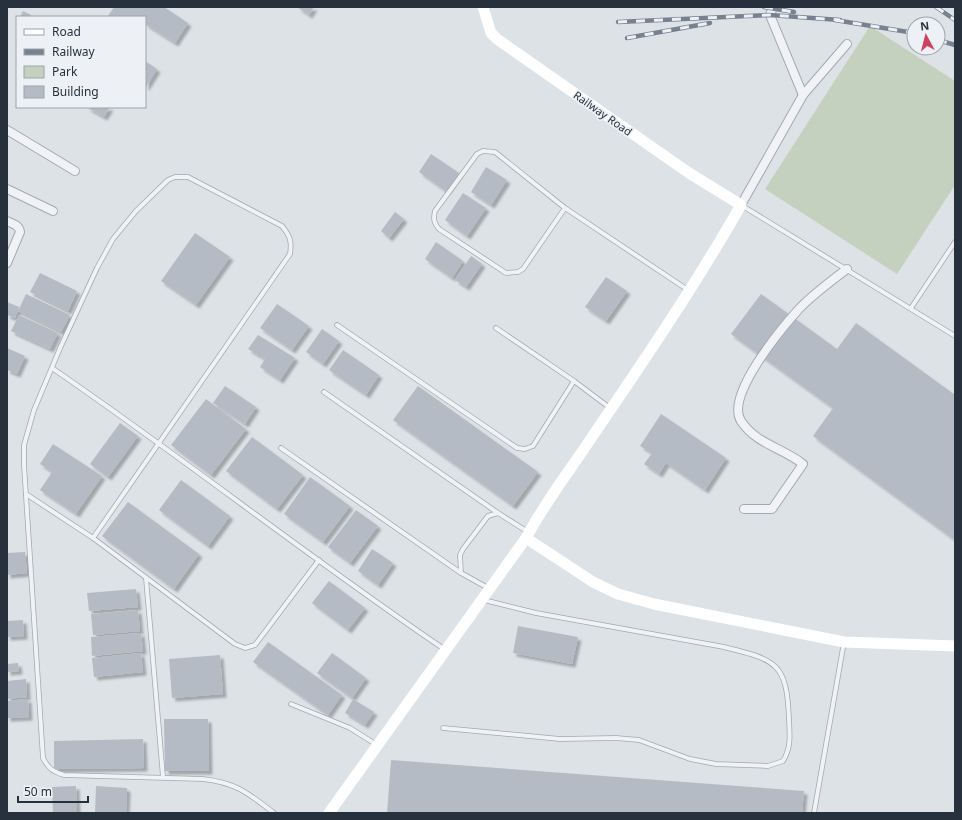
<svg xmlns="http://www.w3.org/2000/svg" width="962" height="820" viewBox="0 0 962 820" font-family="'Noto Sans',sans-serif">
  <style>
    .green { fill: #c4d1be }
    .building { fill: #b5bbc4; filter: url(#shadow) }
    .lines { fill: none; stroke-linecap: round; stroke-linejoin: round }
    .lane-casing { stroke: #a3a9b1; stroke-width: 5.5 }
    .street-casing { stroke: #a3a9b1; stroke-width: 10 }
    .lane { stroke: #f0f2f5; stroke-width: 4 }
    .street { stroke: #f0f2f5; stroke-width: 8 }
    .secondary { stroke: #fff; stroke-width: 11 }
    .rail-casing { stroke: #778290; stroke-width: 4.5 }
    .rail { stroke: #edf0f5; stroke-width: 3; stroke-dasharray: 9; stroke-linecap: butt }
    .labels { text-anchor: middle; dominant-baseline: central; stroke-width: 3.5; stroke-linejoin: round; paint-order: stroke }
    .street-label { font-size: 11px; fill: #27313d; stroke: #edf0f5 }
  </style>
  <defs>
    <filter id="shadow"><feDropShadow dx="3.5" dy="3.5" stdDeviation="1" flood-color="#0004"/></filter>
  </defs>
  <rect width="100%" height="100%" fill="#dde2e7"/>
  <polygon class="green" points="870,26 955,81 955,185 897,274 765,189"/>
  <g class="building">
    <polygon points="114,7 164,7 188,23 175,43 145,24 145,17 107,17"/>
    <polygon points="297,7 314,7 309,15"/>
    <polygon points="23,11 31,15 30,17 20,17"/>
    <polygon points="145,61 157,69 146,87 145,86"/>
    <polygon points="86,107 110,107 104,117"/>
    <polygon points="431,154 459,173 446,191 419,172"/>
    <polygon points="486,167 507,180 491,205 471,192"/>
    <polygon points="463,193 486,208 467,236 445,220"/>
    <polygon points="395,212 404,219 389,238 381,231"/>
    <polygon points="195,233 230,257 196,305 161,281"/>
    <polygon points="436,242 463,261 452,278 425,259"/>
    <polygon points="471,256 482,264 466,287 455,280"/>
    <polygon points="40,273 77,291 68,311 30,292"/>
    <polygon points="606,277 627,291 606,321 585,307"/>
    <polygon points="26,294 70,315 61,332 18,311"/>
    <polygon points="761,294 837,349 856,323 955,395 955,540 813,436 833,408 731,334"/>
    <polygon points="7,302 19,307 15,318 7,315"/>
    <polygon points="277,304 309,326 292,350 260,328"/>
    <polygon points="19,315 58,333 50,349 11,331"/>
    <polygon points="322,329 339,341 323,364 306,352"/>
    <polygon points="258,335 295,358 280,380 260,367 265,359 248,349"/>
    <polygon points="7,348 25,356 17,374 7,370"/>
    <polygon points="343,350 379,375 366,395 329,370"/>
    <polygon points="225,386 256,407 245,424 213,403"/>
    <polygon points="418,386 538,472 513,506 393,420"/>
    <polygon points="206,399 246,429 211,475 171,445"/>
    <polygon points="661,414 726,458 705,490 666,463 659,474 644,464 652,453 640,446"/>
    <polygon points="120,423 138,436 108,477 90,464"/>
    <polygon points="252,437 303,475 277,509 226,471"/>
    <polygon points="53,444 102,476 76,514 40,490 52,472 40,464"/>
    <polygon points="310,477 350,506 323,542 284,514"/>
    <polygon points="181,480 230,516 208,546 159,510"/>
    <polygon points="128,502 199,554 174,589 102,536"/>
    <polygon points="356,510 378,526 350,563 328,547"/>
    <polygon points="372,549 393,563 378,585 358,571"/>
    <polygon points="25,552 27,573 7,575 7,553"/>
    <polygon points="329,581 365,608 348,630 312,603"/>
    <polygon points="136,589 138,607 89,611 87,593"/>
    <polygon points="138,610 140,631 93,635 91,614"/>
    <polygon points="23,620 24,636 7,637 7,621"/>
    <polygon points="518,626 578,637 572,664 513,653"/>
    <polygon points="141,633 143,651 92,656 91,637"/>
    <polygon points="268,642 342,695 328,715 253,662"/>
    <polygon points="141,653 143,672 94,677 92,658"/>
    <polygon points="332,653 366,678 352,698 317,673"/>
    <polygon points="220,655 223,694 172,698 169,659"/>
    <polygon points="18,663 19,671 7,672 7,664"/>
    <polygon points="26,679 27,697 7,699 7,681"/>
    <polygon points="28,699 29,717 7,718 7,701"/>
    <polygon points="353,699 374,712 365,725 345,713"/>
    <polygon points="164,719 208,719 209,771 165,771"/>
    <polygon points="143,739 144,768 54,769 54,741"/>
    <polygon points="391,760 804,791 802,813 387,813"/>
    <polygon points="76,786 77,813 53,813 52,787"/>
    <polygon points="96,786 127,788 126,813 95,813"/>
  </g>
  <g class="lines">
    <g class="lane-casing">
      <g id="lane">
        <polyline points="741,205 955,336"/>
        <path d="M565,208L523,269L518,272L506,273L439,229C434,223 433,219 435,211L477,154L483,151L495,152L565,208L688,290"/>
        <polyline points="911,308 955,242"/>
        <polyline points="337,325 517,448 525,449 533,446 574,381"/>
        <polyline points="496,328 574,381 610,408"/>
        <path d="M52,368C185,459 311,559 444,649"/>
        <polyline points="324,392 498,513"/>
        <polyline points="281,448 461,573"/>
        <polyline points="26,494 93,538 235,644 245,648 255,645 319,560"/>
        <path d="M93,538L290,254C292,241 290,236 282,226L188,177H175L168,180L136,211L113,239L97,268L61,346L34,410L24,445V465L43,758C48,768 53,772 64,775L203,779C237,783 248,793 274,813"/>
        <polyline points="146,578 163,777"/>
        <polyline points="488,588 461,573 460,555 463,549 488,516 498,513 528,532"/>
        <polyline points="291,704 350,728 377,745"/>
        <path d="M443,728L560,739L616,738L639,740L690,759L716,764L768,766L783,761C791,748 790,736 789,720C787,663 777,660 724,647L536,613L484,600"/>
        <polyline points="814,813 844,642"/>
      </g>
    </g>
    <g class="street-casing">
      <g id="street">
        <polyline points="773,7 770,15 772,20 803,95"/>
        <polyline points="7,130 75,171"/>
        <polyline points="7,189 53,211"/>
        <polyline points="741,205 803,95 847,44"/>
        <path d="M7,221C13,224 19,225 20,232L7,263"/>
        <path d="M744,509H772L803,464C783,448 756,444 741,421C725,396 781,329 798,310C812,295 831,281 847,269"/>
      </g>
    </g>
    <use href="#lane" class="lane"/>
    <use href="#street" class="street"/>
    <g class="secondary">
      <path d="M483,7L491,33L497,39L689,173L741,205C696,284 645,359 594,434C571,469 545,502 526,538"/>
      <polyline points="329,813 526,538 593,582 618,594 654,604 844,642 955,646"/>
    </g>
    <g class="rail-casing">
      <g id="rail">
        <polyline points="764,7 794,12"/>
        <polyline points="936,7 955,20"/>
        <polyline points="835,20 914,33"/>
        <polyline points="618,22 770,15 840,20"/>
        <polyline points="627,38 710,23"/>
        <polyline points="938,40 955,45"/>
      </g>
    </g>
    <use href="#rail" class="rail"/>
  </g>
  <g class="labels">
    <g class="street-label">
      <text transform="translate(603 113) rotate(35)">Railway Road</text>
    </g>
  </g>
  <rect width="962" height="820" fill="none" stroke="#27313d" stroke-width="16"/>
  <rect x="16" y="16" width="130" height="92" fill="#edf0f5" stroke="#9ea4ab"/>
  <rect x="24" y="29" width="20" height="6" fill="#ffffff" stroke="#9ea4ab"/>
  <text x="52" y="36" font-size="12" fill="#27313d">Road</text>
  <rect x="24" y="49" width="20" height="6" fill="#778290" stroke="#9ea4ab"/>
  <text x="52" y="56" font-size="12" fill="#27313d">Railway</text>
  <rect x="24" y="66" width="20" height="12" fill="#c4d1be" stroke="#9ea4ab"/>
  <text x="52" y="76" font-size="12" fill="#27313d">Park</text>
  <rect x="24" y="86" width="20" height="12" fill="#b5bbc4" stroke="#9ea4ab"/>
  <text x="52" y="96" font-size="12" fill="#27313d">Building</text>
  <g transform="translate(926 36) rotate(353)"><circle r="19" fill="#edf0f5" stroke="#9ea4ab"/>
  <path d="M0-3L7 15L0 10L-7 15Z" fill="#cb4360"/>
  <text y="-6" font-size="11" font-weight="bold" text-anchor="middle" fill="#27313d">N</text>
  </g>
  <path d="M18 796v6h70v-6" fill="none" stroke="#27313d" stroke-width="2"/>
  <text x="24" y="796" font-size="12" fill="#27313d" stroke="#edf0f5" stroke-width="3" paint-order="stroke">50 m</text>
</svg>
